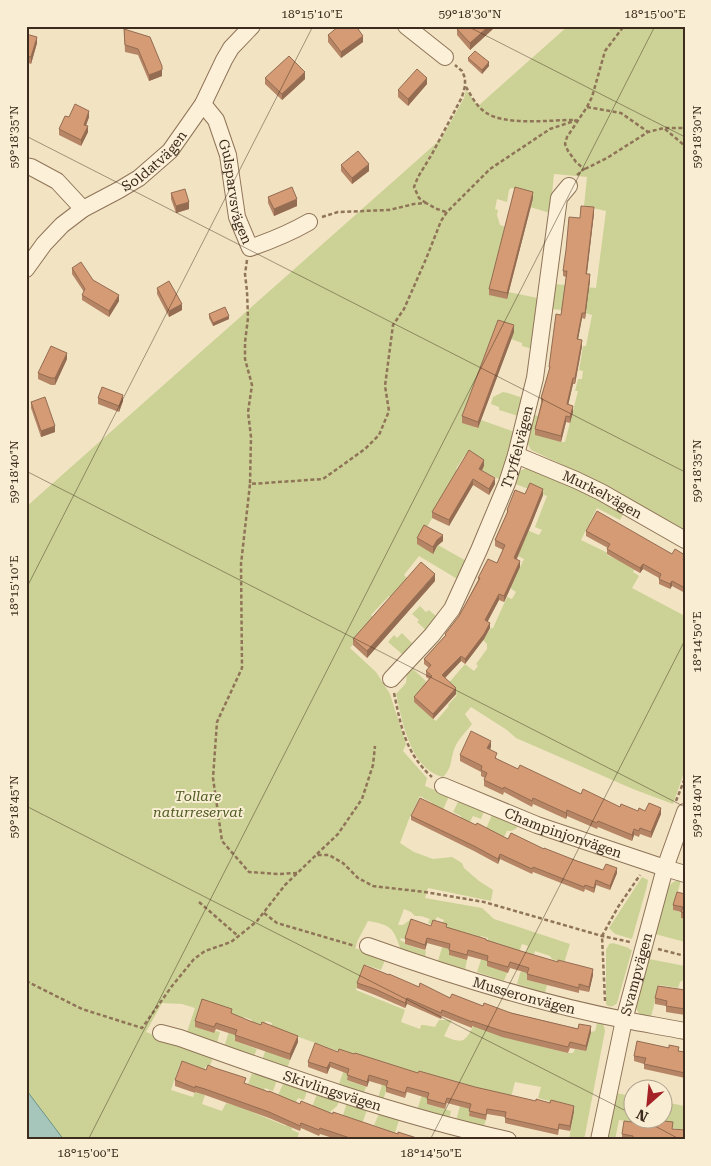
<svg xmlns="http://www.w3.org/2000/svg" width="711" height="1166" viewBox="0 0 711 1166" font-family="'Roboto Serif',serif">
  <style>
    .green { fill: #ccd296 }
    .water { fill: #a6c5bb; stroke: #6b9489 }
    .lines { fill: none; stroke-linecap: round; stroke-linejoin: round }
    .minor-casing { stroke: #8f7458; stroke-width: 18 }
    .path { stroke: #8f7458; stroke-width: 2.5; stroke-dasharray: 4 2.5; stroke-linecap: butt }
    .minor { stroke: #fcf0d8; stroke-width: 16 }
    .wall { fill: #b68565 }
    .shaded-wall { fill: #946c52 }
    .building { fill: #d49b75; stroke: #946c52 }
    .ticks { fill: none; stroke: #3d2c1d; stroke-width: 1; stroke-opacity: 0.45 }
    .labels { text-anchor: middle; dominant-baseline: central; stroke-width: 4; stroke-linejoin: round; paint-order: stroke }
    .street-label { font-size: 14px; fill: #3d2c1d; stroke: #f9edd4 }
    .park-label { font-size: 14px; font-style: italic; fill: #4e5c22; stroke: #f9edd4 }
    .neatline { fill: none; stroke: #3d2c1d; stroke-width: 2 }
    .ticks-label { font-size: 12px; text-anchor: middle; fill: #3d2c1d }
  </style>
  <rect width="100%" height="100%" fill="#f2e3c3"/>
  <g class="green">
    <path d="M568,26H685V531L660,516L601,483L531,450L527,442L534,415L540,416L561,442H565L578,391H575L578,379H582L583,371L579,370L583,346H586L592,315L585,313L588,292L562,310L551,309L554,284L596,288L606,211L584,206L587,177L554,174L550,213L530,207L533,196L519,192L516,189L511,188L509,190L507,202L497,199L495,209L498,210L497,215L500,225L506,227L508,292L538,298L532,349L522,346V343L511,339L513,332L462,422L477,428L481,420L515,432L501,480L482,471L484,466L465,455L456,469L460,471L417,544L438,545L468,562L459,580L419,556L404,575L410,581L393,599L389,596L371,615L375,619L350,648L376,672L390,694L406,744L403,751L427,778L425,786L449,796L442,812L431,806L432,803L420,796L409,819L400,843L414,852L433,859L452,857L462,863L464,868L479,881L493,890L491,901L428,888L425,898L482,908L494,919L570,944L564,963L552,959L550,956L535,951L531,965L523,962L528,946L522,944C518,958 508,968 504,981L477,972L488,938L481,936L479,942L449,955L467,960L465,970L438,961L448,927L442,924L444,920L437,917L433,925L428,923L430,919L421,916H415L411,912L404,909L398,925H403L411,919L412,920L406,940L401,938L400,940L406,943L405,944L426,951L425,958L401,950C393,928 392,925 368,921L358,940L355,948L385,960L381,970L366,965L356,990L405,1010L401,1022L420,1029L421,1025H424L435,1027L439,1020H452L444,1036C461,1043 465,1044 473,1026L505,1037L568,1053H573L575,1049L586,1051L591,1032L595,1031L598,1019L603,1021L605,1031L584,1140H569L574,1107L549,1105V1101L538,1098L541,1087L515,1082L510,1101L470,1116L486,1120L483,1128L456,1121L464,1090L427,1104L451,1111L449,1119L417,1110L429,1074L413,1075L411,1071L396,1066L393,1071L383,1100L378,1098L382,1085L380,1084L386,1065L347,1080L366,1087L363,1095L338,1087L349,1055L279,1030L290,1060L287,1069L262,1060L267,1046L272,1023L266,1021L264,1027H250L252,1020L244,1017L235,1041L257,1049L253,1058L224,1047L234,1016L195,1027L214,1033L215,1031L220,1032L216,1046L186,1035L195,1008L182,1004L162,1003L146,1032L213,1058L209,1068L206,1066L203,1072L180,1064L171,1090L193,1097L195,1092L205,1095L202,1104L222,1111L226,1103L238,1106L286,1126L287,1124L292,1128V1130L299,1133L297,1140H26V507L441,139L464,98L466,90L478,106Z"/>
    <polygon points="503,392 508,393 523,398 518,416 499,410 499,407 491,404 493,397"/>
    <path d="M528,468L625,510L620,520L597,508L581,540L608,553L607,555L620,561H639L633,572L639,576L632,588L685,616V770L673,804L633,789L516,738L507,730L471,707L465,714L472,724C466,732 459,738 455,747C450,759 453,767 443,777C411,770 402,721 396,694L406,683L407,674L412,668L430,685L414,702L436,721L449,706L448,705L457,695L447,685L465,664L474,671L478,666L476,664L487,649V644L483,640L491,628H493L507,597L512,599L516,592L510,588L524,559L518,556L527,530L539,535L542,530L535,527L547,496L513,483C516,475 518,470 528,468Z"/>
    <polygon points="420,606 426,612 429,610 438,618 427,631 417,622 419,620 412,614"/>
    <polygon points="402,633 414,645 403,655 388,642 394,635 397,638"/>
    <polygon points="459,800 484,811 481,819 473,816 469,824 460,820 461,816 453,812"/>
    <path d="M492,815L518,826C516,830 512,831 507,831L503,839L485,831Z"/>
    <polygon points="642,877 648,880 647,886 632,939 615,934 609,928"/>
    <polygon points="677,880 681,880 673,910 683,913 681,918 685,919 685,942 655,934 668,887 672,883"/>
    <path d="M613,943L629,948V949L632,950L617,1003C614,1006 612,1007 608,1006L606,1004V950L609,944Z"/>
    <path d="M649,959L685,966V979L680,982L678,988L659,985L651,1017C644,1016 638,1016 636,1007Z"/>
    <polygon points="522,971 529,973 527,980 547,985 545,993 517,984 520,973"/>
    <polygon points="253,1071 277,1080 273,1091 265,1088 263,1094 255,1091 256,1087 248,1084"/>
    <polygon points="284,1082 307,1091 304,1100 298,1098 295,1104 278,1095"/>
    <polygon points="615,1093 633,1096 634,1118 664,1118 664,1102 685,1106 685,1130 619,1120 615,1140 607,1140"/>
    <polygon points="317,1094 339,1102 337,1106 329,1113 312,1107"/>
    <polygon points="347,1103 367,1110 361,1127 343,1115"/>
    <polygon points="379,1114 399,1120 395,1133 374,1125"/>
  </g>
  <polygon class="water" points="26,1090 27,1091 64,1140 26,1140"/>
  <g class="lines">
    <g class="minor-casing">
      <g id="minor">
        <polyline points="406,26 445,57"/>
        <path id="s1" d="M203,104L216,120L228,155L237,217L250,248C270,241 290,233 309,222"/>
        <polyline points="26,166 31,167 57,181 83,209"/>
        <path id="s2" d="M26,269L44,244L62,225L83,209L119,190L139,178L170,151L203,104L224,60L231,48L252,26"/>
        <path id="s3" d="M516,455L576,480L601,492L685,540"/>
        <path id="s4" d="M391,679L432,635L452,609L479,550L507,483L516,455L535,378L559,198L569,186"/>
        <path id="s5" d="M443,786L537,825L665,868L685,874"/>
        <path id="s6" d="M368,946C452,976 537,1003 625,1020C645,1024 665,1027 685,1031"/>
        <path id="s7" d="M161,1033L180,1038C288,1077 396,1115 508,1140"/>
        <path id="s8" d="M599,1140L624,1020L665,868L685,812"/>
      </g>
    </g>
    <g class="path">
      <path d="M466,87C471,95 476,106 485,112C504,126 549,120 573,120"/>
      <polyline points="587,107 621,113 648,132"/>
      <polyline points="665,129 685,146"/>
      <polyline points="585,169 607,158 648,132 664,128 685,128"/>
      <polyline points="577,175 584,169 576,162 568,151 565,144 567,137 587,107 592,97 605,51 624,26"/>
      <polyline points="426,203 419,198 414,187 418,177 432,154 462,97 465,86 465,78 462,71 455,65"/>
      <polyline points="322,217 338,212 389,210 414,204 426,203 437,209 446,212"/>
      <polyline points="247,260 245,274 247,291 248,318 245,342 245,359 252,385 248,412 251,437 250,484"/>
      <path d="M394,693C401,726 405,753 432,777"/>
      <polyline points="676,801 685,778"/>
      <polyline points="317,854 338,834 362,799 373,765 375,746"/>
      <polyline points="297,873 278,874 249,872 222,841 213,778 217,722 242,668 241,564 250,484 323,479 365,449 379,435 389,411 385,386 393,325 404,309 426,259 441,221 447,212 490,169 550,129 577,120"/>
      <polyline points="199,902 238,936"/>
      <polyline points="264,913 277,923 355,946"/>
      <polyline points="658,949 685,956"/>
      <polyline points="26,981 82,1009 142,1028 172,986 194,959 205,951 231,942 245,931 257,921 285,885 316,855 329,855 343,863 358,878 373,886 425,892 484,902 602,936 630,942"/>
      <polyline points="605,1001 602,936 618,907 640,875"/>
    </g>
    <use href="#minor" class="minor"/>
  </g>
  <g class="wall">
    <polygon points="494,26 494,28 470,50 457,35 457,29"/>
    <polygon points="124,29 162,70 162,76 149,81 138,55 125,52"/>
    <polygon points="26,34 37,43 31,64 26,62"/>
    <polygon points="328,35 363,42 341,58 328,42"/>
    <polygon points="468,58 489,66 482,74 468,61"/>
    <polygon points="265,78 305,79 282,100 265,84"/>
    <polygon points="427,84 408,106 398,97 398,90"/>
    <polygon points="89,117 86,126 88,132 81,146 59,135 59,129"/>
    <polygon points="341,165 369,171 352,184 341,171"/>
    <polygon points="171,193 189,209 176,213 171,199"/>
    <polygon points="268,197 297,206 274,216 268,203"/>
    <polygon points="533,198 507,299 489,295 489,289"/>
    <polygon points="594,213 587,274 590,280 585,319 582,318 578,339 582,346 575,384 573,384 568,405 573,412 570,423 566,422 561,442 535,435 535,429 541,403 541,398 549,372 549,367 561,315 566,277 563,276 563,271 580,218"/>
    <polygon points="72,268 93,280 119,301 109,317 82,300 82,295 84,292 72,274"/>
    <polygon points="157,288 182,310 169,317 157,294"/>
    <polygon points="209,314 229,319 213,326 209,318"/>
    <polygon points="514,332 478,428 462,423 462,416"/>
    <polygon points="67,359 55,385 51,385 38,379 38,373"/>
    <polygon points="98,398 123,401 119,412 98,404"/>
    <polygon points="31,402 55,432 41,437 31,408"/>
    <polygon points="484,466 482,471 495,484 489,495 473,485 449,526 432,518 432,512"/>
    <polygon points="525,494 543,495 531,525 517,559 520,567 504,602 499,600 488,621 490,628 484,639 465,664 461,661 445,678 456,694 433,719 414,702 414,697 429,679 426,677 426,671 429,668 424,664 424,659 445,636 445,634 459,616 478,580 478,578 497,563 503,550 495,546 495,540 507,513 507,510"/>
    <polygon points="586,531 672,554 685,555 685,593 672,586 670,589 659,584 659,578 643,569 640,573 607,554 607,549 608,548 586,536"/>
    <polygon points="417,538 443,541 437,546 433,554 417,544"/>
    <polygon points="435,581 367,658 353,645 353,639"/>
    <polygon points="491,747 490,750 497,759 518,769 581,794 620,807 638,811 645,811 661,814 651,838 640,834 639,837 634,835 632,841 598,827 597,829 567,816 566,819 533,804 532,807 504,792 503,795 484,786 484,780 485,778 481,776 481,772 460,761 460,755"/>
    <polygon points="411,816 476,825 508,839 544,849 603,870 617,873 610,890 596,885 594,893 585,889 584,892 533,872 532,874 500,859 498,864 474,851 411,820"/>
    <polygon points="685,894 685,919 681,918 681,912 673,910 673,905"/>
    <polygon points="431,926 447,927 593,975 589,992 579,990 579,993 527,980 527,973 510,968 508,973 487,966 487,961 468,956 467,960 449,955 449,949 427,943 425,950 405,944 405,938"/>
    <polygon points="357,983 419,987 450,998 591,1032 586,1051 570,1048 568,1053 502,1037 472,1026 472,1028 442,1016 441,1019 407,1004 405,1008 375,995 357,988"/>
    <polygon points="685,990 685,1015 666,1012 666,1006 655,1004 655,998"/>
    <polygon points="232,1014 298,1042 290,1060 235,1041 235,1035 216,1029 214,1033 195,1027 195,1021"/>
    <polygon points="679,1051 685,1052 685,1078 644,1069 644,1064 634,1061 634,1056"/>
    <polygon points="338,1052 354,1054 418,1073 574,1111 570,1131 559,1129 558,1135 505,1123 505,1117 487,1114 486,1120 469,1116 470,1109 447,1103 445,1109 427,1104 427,1098 407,1092 405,1098 386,1092 386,1086 369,1081 367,1087 347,1080 348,1074 330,1067 327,1074 308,1067 308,1062"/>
    <polygon points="206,1070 300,1104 398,1134 423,1140 339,1140 320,1134 319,1136 301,1128 300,1131 269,1118 205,1095 195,1092 195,1093 175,1086 175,1080"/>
    <polygon points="673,1129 685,1140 622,1140 622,1134"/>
  </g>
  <g class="shaded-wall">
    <polygon points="489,26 494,26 494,28 470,50 470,43"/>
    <polygon points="363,36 363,42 341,58 341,52"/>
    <polygon points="37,37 37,43 31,64 31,57"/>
    <polygon points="489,62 489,66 482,74 482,70"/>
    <polygon points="162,70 162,76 149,81 149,75"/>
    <polygon points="305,72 305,79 282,100 282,94"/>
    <polygon points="427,78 427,84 408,106 408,99"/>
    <polygon points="89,111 89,117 84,130 84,125"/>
    <polygon points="88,126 88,132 81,146 81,140"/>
    <polygon points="369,164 369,171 352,184 352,178"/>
    <polygon points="533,192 533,198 507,299 507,293"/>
    <polygon points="297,199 297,206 274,216 274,209"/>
    <polygon points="189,202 189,209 176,213 176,206"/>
    <polygon points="594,207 594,213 586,280 586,274"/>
    <polygon points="590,274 590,280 585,319 585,313"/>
    <polygon points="119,295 119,301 109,317 109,311"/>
    <polygon points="182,304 182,310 169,317 169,311"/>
    <polygon points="582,313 582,318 577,345 577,339"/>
    <polygon points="229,316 229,319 213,326 213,323"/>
    <polygon points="514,325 514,332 478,428 478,422"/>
    <polygon points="582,340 582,346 575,384 575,378"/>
    <polygon points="67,353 67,359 55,385 55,378"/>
    <polygon points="573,378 573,384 567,410 567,404"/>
    <polygon points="123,395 123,401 119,412 119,406"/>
    <polygon points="573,406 573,412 570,423 570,417"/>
    <polygon points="566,416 566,422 561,442 561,436"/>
    <polygon points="55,426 55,432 41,437 41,431"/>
    <polygon points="484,460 484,466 479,475 479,469"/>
    <polygon points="495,478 495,484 489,495 489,489"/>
    <polygon points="473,479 473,485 449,526 449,520"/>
    <polygon points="543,489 543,495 531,525 514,564 514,558"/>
    <polygon points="443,535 443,541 437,546 433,554 433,547 437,540"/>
    <polygon points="520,561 520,567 504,602 504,596"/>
    <polygon points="643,564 643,569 640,573 640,568"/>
    <polygon points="435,574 435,581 367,658 367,651"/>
    <polygon points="672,581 672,586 670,589 670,584"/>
    <polygon points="499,594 499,600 485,626 485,620"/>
    <polygon points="490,623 490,628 484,639 465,664 465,659"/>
    <polygon points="461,656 461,661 442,681 442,675"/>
    <polygon points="456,688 456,694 433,719 433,714"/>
    <polygon points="491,741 491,747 487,754 487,748"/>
    <polygon points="661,808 661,814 651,838 651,832"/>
    <polygon points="567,810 567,816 566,819 566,813"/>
    <polygon points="634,829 634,835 632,841 632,835"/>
    <polygon points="500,854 500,859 498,864 498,859"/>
    <polygon points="617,868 617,873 610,890 610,886"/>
    <polygon points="596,880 596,885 594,893 594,888"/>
    <polygon points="427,938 427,943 425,950 425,945"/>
    <polygon points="593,969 593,975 589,992 589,987"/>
    <polygon points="407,998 407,1004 405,1008 405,1003"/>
    <polygon points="591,1026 591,1032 586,1051 586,1046"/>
    <polygon points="298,1036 298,1042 290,1060 290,1054"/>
    <polygon points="330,1062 330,1067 327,1074 327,1068"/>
    <polygon points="369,1075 369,1081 367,1087 367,1082"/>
    <polygon points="574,1106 574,1111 570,1131 570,1126"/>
  </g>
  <g class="building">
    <polygon points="339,26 356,26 363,36 341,52 328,35"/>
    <polygon points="460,26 489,26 470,43 457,29"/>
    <polygon points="124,29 150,37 162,66 162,70 149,75 138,49 125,45"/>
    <polygon points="26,34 37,37 31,57 26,56"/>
    <polygon points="475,51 489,62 482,70 468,58"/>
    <polygon points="289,56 305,72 282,94 265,78"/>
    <polygon points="417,69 427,78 408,99 398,90"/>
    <polygon points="75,104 89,111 84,125 88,126 81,140 59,129 65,116 69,117"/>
    <polygon points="358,151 369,164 352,178 341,165"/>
    <polygon points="292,187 297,199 274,209 268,197"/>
    <polygon points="515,187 533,192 507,293 489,289"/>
    <polygon points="185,189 189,202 176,206 171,193"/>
    <polygon points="581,206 594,207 586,274 590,274 585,313 582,313 577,339 582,340 575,378 573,378 567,404 573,406 570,417 566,416 561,436 535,429 543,399 541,398 550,367 549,367 556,314 561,315 567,271 563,271 566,250 569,217 580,218"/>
    <polygon points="81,262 93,280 119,295 109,311 82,295 85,289 72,268"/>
    <polygon points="169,281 182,304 169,311 157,288"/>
    <polygon points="225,307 229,316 213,323 209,314"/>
    <polygon points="498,320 514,325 478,422 462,416"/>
    <polygon points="51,346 67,353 55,378 51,378 38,373"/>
    <polygon points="102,387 123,395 119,406 98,398"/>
    <polygon points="45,397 55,426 41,431 31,402"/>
    <polygon points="469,450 484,460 479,469 495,478 489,489 473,479 449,520 432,512"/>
    <polygon points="530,483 543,489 531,519 514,558 520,561 504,596 499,594 485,620 490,623 484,634 465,659 461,656 442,675 456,688 433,714 414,697 432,676 426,671 431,665 424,659 446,635 445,634 459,616 480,578 478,578 488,559 497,563 505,545 495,540 508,511 507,510 515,490 525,494"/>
    <polygon points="597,511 672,554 675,549 685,555 683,560 685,561 685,588 672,581 670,584 659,579 661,574 643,564 640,568 607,549 610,544 586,531"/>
    <polygon points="424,525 443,535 437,540 433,547 417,538"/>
    <polygon points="421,562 435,574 367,651 353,639"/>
    <polygon points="471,731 491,741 487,748 497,753 495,758 518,769 520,765 581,794 583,789 620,807 621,804 638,811 639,808 645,811 649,803 661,808 651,832 640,828 639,831 634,829 632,835 598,821 597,823 567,810 566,813 533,798 532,801 504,787 503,789 484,780 487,773 481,770 482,766 460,755"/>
    <polygon points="420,798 476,825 477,823 508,839 511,833 544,849 544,848 577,861 603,870 606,864 617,868 610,886 596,880 594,888 585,885 584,887 533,867 532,869 500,854 498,859 474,846 411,816"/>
    <polygon points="677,892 685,894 685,913 681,912 683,907 673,905"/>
    <polygon points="411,919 431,926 433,920 447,924 446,927 486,939 486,940 524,952 558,962 558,960 593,969 589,987 579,984 579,988 527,974 529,968 510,962 508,967 487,961 488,956 468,950 467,955 449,950 450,944 427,938 425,945 405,938"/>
    <polygon points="364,965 389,975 389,974 419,987 420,983 450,998 452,994 483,1006 484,1003 511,1013 578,1029 579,1024 591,1026 586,1046 570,1042 568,1047 502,1031 472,1021 472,1022 442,1010 441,1013 407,998 405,1003 375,989 357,983"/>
    <polygon points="658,986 685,990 685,1009 666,1006 667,1001 655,998"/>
    <polygon points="202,999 232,1009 231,1013 250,1021 261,1025 262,1022 298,1036 290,1054 235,1035 237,1030 216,1023 214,1027 195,1021"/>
    <polygon points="637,1041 669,1048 669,1045 679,1047 678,1051 685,1052 685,1073 644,1064 646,1058 634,1056"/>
    <polygon points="315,1043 338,1052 339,1049 354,1054 355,1053 418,1073 419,1071 475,1087 536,1101 536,1099 550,1103 551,1100 574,1106 570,1126 559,1124 558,1130 505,1118 506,1112 487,1109 486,1115 469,1111 471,1104 447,1098 445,1104 427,1099 429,1093 407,1087 405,1093 386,1087 388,1081 369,1075 367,1082 347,1075 349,1069 330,1062 327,1068 308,1062"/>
    <polygon points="182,1061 206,1070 208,1065 215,1068 246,1078 244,1083 269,1092 269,1091 300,1104 301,1101 333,1114 333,1112 398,1134 398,1132 423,1140 356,1140 320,1128 319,1130 301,1123 300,1126 269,1112 205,1089 195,1086 195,1088 175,1080"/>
    <polygon points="656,1120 673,1122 672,1129 685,1130 685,1140 632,1140 633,1136 622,1134 624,1121 656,1125"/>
  </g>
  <path class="ticks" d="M467,26L685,137M26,136L685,472M26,471L685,807M26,589L313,26M26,806L634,1115M640,1118L681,1140M88,1140L655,26M430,1140L685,640"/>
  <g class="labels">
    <g class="street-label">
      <text stroke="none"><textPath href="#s2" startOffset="170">Soldatvägen</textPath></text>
      <text stroke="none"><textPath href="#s1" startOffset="95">Gulsparvsvägen</textPath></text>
      <text stroke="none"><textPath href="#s4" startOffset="268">Tryffelvägen</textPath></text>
      <text stroke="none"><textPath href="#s3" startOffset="95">Murkelvägen</textPath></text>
      <text stroke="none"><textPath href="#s5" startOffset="129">Champinjonvägen</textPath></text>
      <text stroke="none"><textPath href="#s8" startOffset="170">Svampvägen</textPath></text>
      <text stroke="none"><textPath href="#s6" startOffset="164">Musseronvägen</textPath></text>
      <text stroke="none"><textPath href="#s7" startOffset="181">Skivlingsvägen</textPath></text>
    </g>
    <g class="park-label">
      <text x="198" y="796">Tollare<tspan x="198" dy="16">naturreservat</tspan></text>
    </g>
  </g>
  <rect width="711" height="1166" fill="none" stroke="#f9edd4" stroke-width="55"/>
  <g transform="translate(648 1104) rotate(207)"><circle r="24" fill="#f9edd4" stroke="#aea08b"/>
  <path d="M0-4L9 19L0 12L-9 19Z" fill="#a42225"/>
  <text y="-8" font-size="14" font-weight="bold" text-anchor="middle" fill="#3d2c1d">N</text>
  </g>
  <rect x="28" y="28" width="656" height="1110" class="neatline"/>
  <g class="ticks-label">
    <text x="312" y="18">18°15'10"E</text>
    <text x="470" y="18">59°18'30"N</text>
    <text x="655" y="18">18°15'00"E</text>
    <text transform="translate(697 137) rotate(-90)" y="4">59°18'30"N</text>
    <text transform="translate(14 137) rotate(-90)" y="4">59°18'35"N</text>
    <text transform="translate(697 471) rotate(-90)" y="4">59°18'35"N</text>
    <text transform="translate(14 472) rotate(-90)" y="4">59°18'40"N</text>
    <text transform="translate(14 586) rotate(-90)" y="4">18°15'10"E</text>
    <text transform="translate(697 642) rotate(-90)" y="4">18°14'50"E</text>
    <text transform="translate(697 806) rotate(-90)" y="4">59°18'40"N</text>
    <text transform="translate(14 807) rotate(-90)" y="4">59°18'45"N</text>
    <text x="88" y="1157">18°15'00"E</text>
    <text x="431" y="1157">18°14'50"E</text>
  </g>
</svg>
